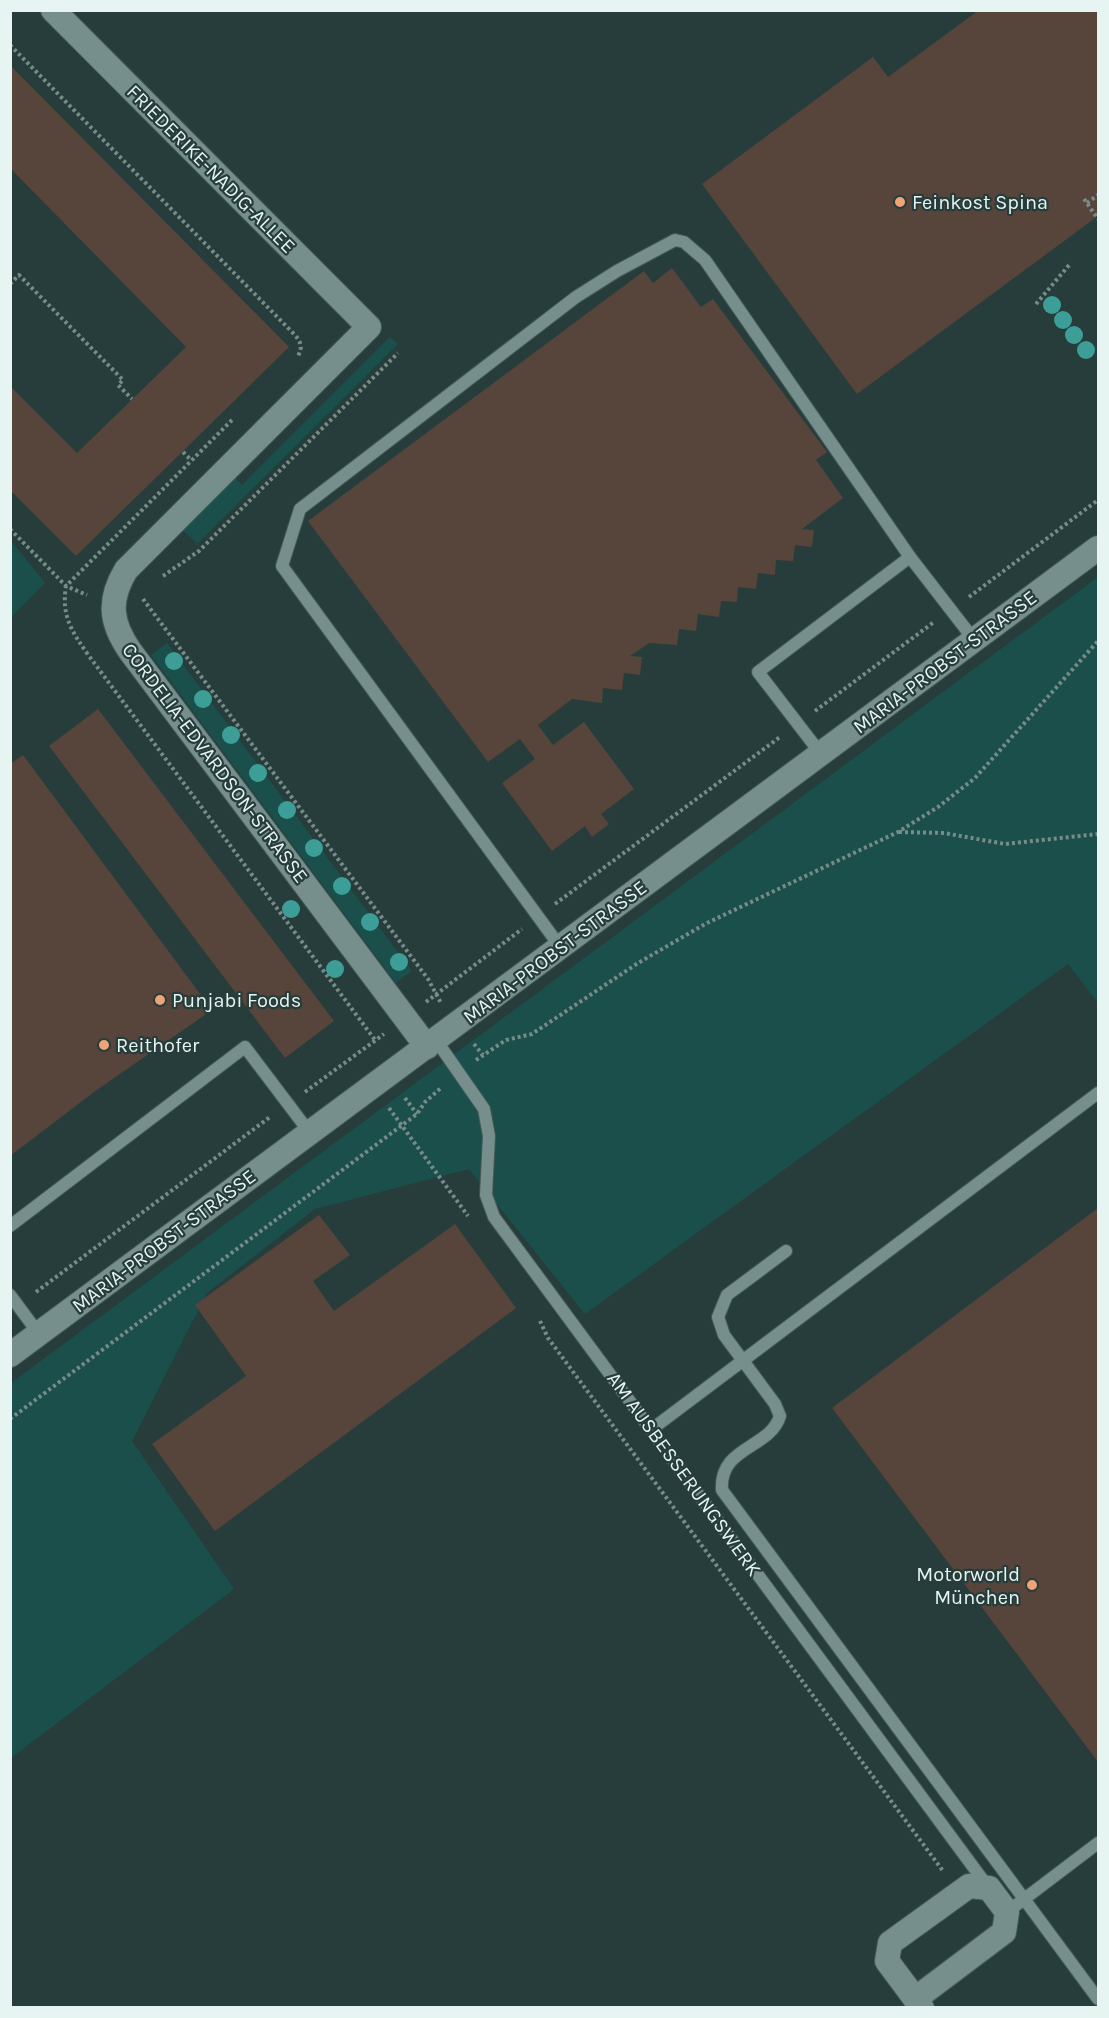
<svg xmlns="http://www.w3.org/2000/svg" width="1109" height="2018" viewBox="0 0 1109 2018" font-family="Karla,sans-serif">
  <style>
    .green { fill: #1b4f4b }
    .building { fill: #57453b }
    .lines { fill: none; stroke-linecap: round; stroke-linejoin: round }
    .service-casing { stroke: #455958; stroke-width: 14 }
    .minor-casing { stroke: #455958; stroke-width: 26 }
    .path { stroke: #788b89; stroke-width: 4; stroke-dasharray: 3 3; stroke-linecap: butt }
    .service { stroke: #768f8d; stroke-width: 12 }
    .minor { stroke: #768f8d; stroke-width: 24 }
    .tree { fill: #3d9e98 }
    .poi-dot { fill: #efa377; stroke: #263d3b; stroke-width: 2 }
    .labels { text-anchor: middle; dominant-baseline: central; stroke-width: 4.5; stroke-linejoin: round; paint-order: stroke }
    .street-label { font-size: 20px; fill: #e6f4f2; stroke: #263d3b }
    .poi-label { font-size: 20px; fill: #e6f4f2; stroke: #263d3b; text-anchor: start }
  </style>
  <rect width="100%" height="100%" fill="#263d3b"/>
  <g class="green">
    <polygon points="390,337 398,344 197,544 182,529 234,477 242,485"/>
    <polygon points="11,541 45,583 11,617"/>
    <polygon points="1098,577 1098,1003 1068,964 585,1314 469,1169 315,1209 207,1293 132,1441 234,1589 11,1758 11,1383"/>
    <polygon points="167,643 412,971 396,983 151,655"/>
  </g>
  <g class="building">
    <polygon points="979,10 1098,10 1098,216 857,394 702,184 873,57 888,77"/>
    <polygon points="10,65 289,347 76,556 10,490 10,386 77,453 186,347 10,168"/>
    <polygon points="672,268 701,307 713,299 827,452 816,460 843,498 802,529 814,530 812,547 795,545 793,561 776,560 775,575 758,573 756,589 738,587 737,602 721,601 719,617 698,614 696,631 679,629 677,645 649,643 630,656 642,657 640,675 624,673 622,690 603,688 602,703 572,699 538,725 553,745 584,722 634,789 601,814 609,824 592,837 585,826 552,851 502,783 535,759 520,739 488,762 308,521 644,271 653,283"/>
    <polygon points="98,709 334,1021 285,1058 49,746"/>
    <polygon points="23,755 212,1010 94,1092 10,1156 10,764"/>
    <polygon points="1098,1208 1098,1762 832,1408"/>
    <polygon points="319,1215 350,1255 313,1281 334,1311 455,1224 516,1308 215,1531 152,1444 246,1376 195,1305"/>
  </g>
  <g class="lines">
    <g class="service-casing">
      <g id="service">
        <polyline points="821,754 758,672 910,557 975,641"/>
        <polyline points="561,948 282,566 300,509 576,297 617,271 675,240 684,242 705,260 910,557"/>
        <polyline points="436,1040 484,1109 489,1136 486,1195 494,1217 988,1887"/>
        <polyline points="10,1226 245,1047 310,1133"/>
        <path d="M786,1251L727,1295L718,1317L724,1335L775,1404L780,1416C770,1449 719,1446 722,1490L1098,1999"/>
        <polyline points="10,1295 39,1334"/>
        <polyline points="652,1429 1098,1093"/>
        <polyline points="1007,1912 1098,1843"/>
      </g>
    </g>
    <g class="minor-casing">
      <g id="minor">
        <path d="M53,10L369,327L126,570C108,600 110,622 130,651L427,1047"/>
        <polyline points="10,1355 1098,548"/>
        <polyline points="915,1999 1004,1932 1007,1912 989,1888 969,1886 890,1943 887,1961 922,2008"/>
      </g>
    </g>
    <g class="path">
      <path d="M10,45L294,334C301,342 303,347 298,356"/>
      <polyline points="1084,199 1098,219"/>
      <polyline points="1087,203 1098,195"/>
      <polyline points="10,284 19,275 123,380 118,385 132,399"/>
      <polyline points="1036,304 1070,264"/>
      <path d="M232,420L66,586C61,616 72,632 89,656L375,1040"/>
      <polyline points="183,452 191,460"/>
      <polyline points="10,529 66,586 87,595"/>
      <polyline points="163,576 199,551 398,353"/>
      <polyline points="969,597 1098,500"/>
      <polyline points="143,599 428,979 441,1003"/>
      <polyline points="815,711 934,622"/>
      <polyline points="899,832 944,833 1005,844 1098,834"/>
      <polyline points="555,904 780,737"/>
      <polyline points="426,1002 522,929"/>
      <polyline points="474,1044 483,1055"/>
      <polyline points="476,1060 506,1040 532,1034 638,963 707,923 898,832 938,807 975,778 1098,641"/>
      <polyline points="305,1092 384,1034"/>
      <polyline points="405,1098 417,1114"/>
      <polyline points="389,1108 468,1216"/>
      <polyline points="36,1292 270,1117"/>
      <polyline points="540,1321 548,1338 943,1871"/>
      <polyline points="10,1419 417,1114 425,1102 442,1087"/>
    </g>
    <use href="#service" class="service"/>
    <use href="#minor" class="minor"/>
  </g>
  <g class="tree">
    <circle cx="1052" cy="305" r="9"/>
    <circle cx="1063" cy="320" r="9"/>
    <circle cx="1074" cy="335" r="9"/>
    <circle cx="1086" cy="350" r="9"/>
    <circle cx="174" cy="661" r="9"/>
    <circle cx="203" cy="699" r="9"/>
    <circle cx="231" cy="735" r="9"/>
    <circle cx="258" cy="773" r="9"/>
    <circle cx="287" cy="810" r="9"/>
    <circle cx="314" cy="848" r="9"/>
    <circle cx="342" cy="886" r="9"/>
    <circle cx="291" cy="909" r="9"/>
    <circle cx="370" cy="922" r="9"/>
    <circle cx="399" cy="962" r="9"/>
    <circle cx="335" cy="969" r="9"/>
  </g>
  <g class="poi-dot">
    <circle cx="900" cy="202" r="6"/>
    <circle cx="160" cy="1000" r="6"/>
    <circle cx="104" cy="1045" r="6"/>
    <circle cx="1032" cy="1585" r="6"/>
  </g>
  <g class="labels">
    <g class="street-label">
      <text transform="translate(211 169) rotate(45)">FRIEDERIKE-NADIG-ALLEE</text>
      <text transform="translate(945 662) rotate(-37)">MARIA-PROBST-STRASSE</text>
      <text transform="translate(215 763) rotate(53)">CORDELIA-EDVARDSON-STRASSE</text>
      <text transform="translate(555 952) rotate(-37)">MARIA-PROBST-STRASSE</text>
      <text transform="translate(164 1241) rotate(-37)">MARIA-PROBST-STRASSE</text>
      <text transform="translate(684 1474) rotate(54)">AM AUSBESSERUNGSWERK</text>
    </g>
    <g class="poi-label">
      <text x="912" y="202">Feinkost Spina</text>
      <text x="172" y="1000">Punjabi Foods</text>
      <text x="116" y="1045">Reithofer</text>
      <text x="1020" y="1574" text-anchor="end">Motorworld<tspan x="1020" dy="23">München</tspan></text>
    </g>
  </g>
  <rect width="1109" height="2018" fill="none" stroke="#e6f4f2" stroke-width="24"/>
</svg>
